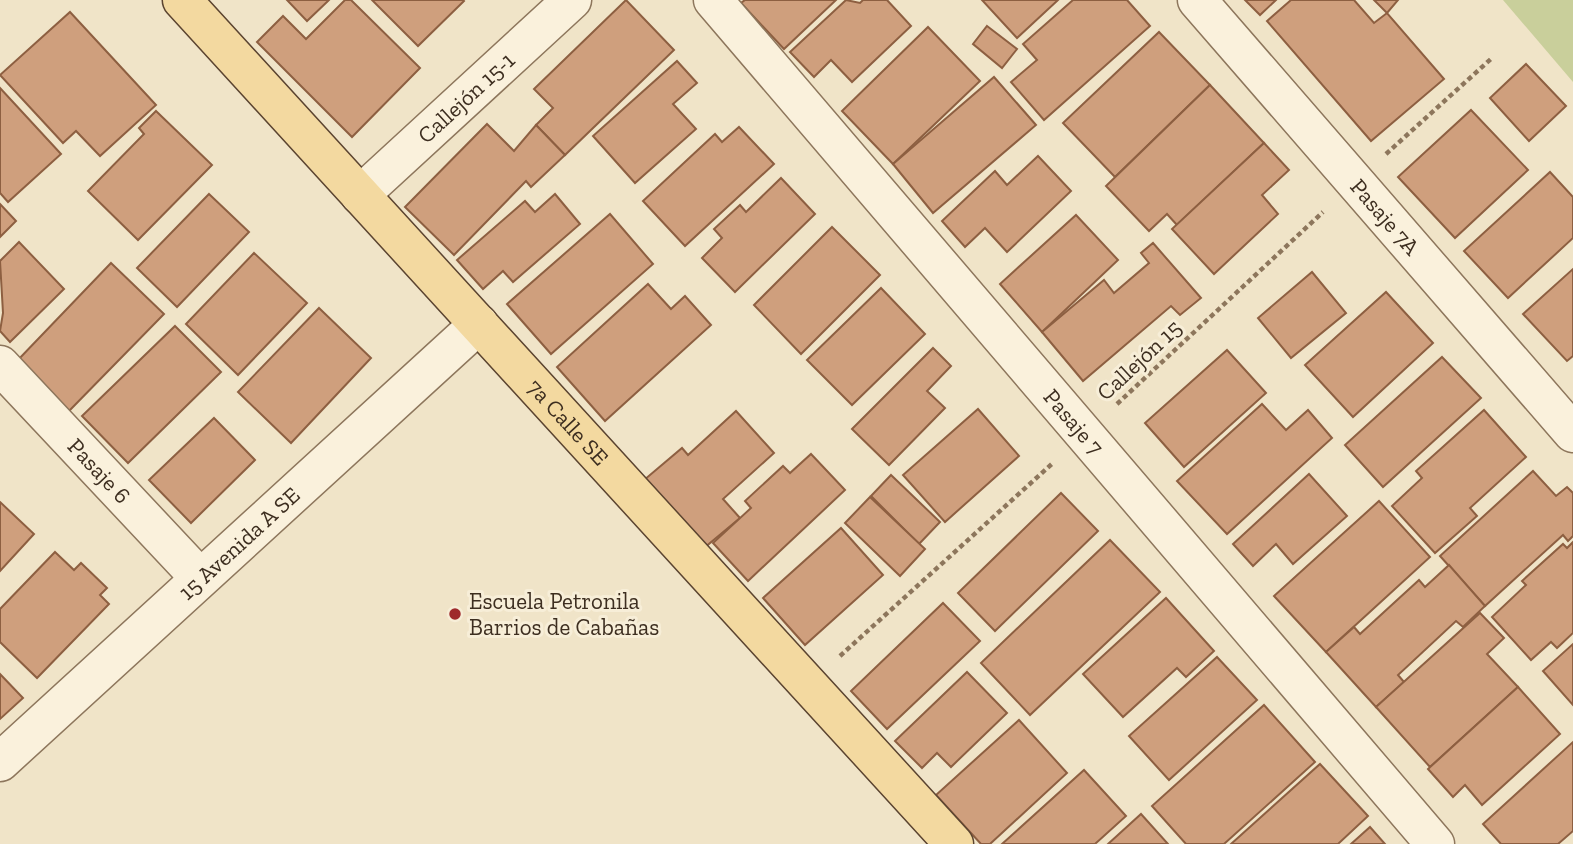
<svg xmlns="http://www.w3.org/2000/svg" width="1573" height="844" viewBox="0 0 1573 844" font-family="'Zilla Slab',serif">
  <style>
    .green { fill: #c9cf9b }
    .building { fill: #cf9f7d; stroke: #8d5f41; stroke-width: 2 }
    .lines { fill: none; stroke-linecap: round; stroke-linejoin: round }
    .minor-casing { stroke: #8d765c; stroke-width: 41 }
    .major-casing { stroke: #5b4430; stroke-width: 41 }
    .path { stroke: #8d765c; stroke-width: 4.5; stroke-dasharray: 5 3.5; stroke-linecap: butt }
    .minor { stroke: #faf1dc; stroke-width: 38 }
    .major { stroke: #f3d9a0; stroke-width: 38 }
    .poi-dot { fill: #9e2a2b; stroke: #f7eed8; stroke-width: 2.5 }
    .labels { text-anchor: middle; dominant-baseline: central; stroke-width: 6; stroke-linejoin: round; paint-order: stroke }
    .street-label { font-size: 23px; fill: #3d2e20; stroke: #f7eed8 }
    .poi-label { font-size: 23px; fill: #3d2e20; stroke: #f7eed8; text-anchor: start }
  </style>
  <rect width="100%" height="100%" fill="#f0e4c8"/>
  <polygon class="green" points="1503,0 1573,0 1573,82"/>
  <g class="building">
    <polygon points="287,0 329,0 307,21"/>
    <polygon points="345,0 351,0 420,68 352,137 257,42 283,16 306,39"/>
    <polygon points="372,0 463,0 464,1 418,46"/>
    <polygon points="626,0 674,50 565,155 536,125 553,108 534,89"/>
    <polygon points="745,0 836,0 784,49 741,3"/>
    <polygon points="846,0 860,3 863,0 887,0 911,26 852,82 831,60 814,77 790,52"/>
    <polygon points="982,0 1058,0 1017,38"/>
    <polygon points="1073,0 1127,0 1150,26 1044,120 1011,82 1037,60 1023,44"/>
    <polygon points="1245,0 1276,0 1260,15"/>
    <polygon points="1291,0 1354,0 1374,23 1387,13 1444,79 1371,141 1267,21"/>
    <polygon points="1374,0 1398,0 1387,13"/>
    <polygon points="70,12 156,105 100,156 76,131 63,143 0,75"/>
    <polygon points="987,26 1017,49 1002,68 973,44"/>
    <polygon points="928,27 980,81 893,164 842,111"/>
    <polygon points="1159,32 1210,85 1115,177 1063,123"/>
    <polygon points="677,61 697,83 673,104 696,129 635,183 593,136"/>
    <polygon points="1526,64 1566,106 1529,141 1490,98"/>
    <polygon points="994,77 1036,125 933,213 893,164"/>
    <polygon points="1210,85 1264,143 1177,225 1167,214 1149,231 1106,186"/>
    <polygon points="0,88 61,154 8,202 0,193"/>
    <polygon points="1471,110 1528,170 1455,238 1398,177"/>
    <polygon points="156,111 212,165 138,240 88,191 144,134 139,128"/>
    <polygon points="487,124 514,151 536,125 565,155 531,187 526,181 454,255 405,207"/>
    <polygon points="739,127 774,164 685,246 643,201 715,134 722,142"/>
    <polygon points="1264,143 1289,170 1262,195 1278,214 1214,274 1172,229"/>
    <polygon points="1038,156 1071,191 1007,252 985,228 965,247 942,221 995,171 1007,185"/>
    <polygon points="1550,172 1573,197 1573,238 1508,298 1464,251"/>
    <polygon points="781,178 815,214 735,292 702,258 722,238 714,229 740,205 746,212"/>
    <polygon points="209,194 249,232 177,307 137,268"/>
    <polygon points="555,194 580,224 513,282 503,271 483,289 457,260 525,201 535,212"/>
    <polygon points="0,204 16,221 0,237"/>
    <polygon points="610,214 653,264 551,354 507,304"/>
    <polygon points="1076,215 1118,260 1042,332 1000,284"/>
    <polygon points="832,227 880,275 801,354 754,305"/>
    <polygon points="19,242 64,289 10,342 0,331 3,313 0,261"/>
    <polygon points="1153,243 1201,298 1180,315 1171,306 1083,381 1042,332 1104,280 1114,293 1149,263 1141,253"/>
    <polygon points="254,253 307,303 238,375 186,324"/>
    <polygon points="111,263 164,314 68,412 16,362"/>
    <polygon points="1573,269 1573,356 1567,361 1523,314"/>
    <polygon points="1312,272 1346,313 1291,358 1258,318"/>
    <polygon points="648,284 671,309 685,296 711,325 605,421 557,367"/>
    <polygon points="881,288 925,334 852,405 807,360"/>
    <polygon points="1386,292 1433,343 1353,417 1305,365"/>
    <polygon points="319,308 371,358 291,443 238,392"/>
    <polygon points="175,326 221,372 128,463 82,416"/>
    <polygon points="933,348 951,366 927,391 945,408 889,465 852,429"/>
    <polygon points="1227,350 1266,393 1184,467 1145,423"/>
    <polygon points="1442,357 1481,398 1383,487 1345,445"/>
    <polygon points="1262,404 1286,430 1308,410 1332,438 1227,534 1177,481"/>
    <polygon points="978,409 1019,456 945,522 903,475"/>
    <polygon points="1484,410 1526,457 1470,508 1477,516 1435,553 1392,506 1422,478 1416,471"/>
    <polygon points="736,411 774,453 723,499 740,518 704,548 644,480 682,448 688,455"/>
    <polygon points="214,418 255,460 191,523 149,480"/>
    <polygon points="811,454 845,490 748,581 713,543 751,508 745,501 783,466 790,473"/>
    <polygon points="1533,471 1556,496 1567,487 1573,493 1573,536 1568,541 1563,535 1485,606 1440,556"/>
    <polygon points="1309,474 1347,516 1293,564 1276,544 1253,566 1233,544"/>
    <polygon points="891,475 940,522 919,544 871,496"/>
    <polygon points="1061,493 1098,531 995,631 958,593"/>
    <polygon points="870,497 925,549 900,576 845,523"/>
    <polygon points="1379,501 1430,557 1326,652 1274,596"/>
    <polygon points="0,502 34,534 0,571"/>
    <polygon points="841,528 883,575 805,645 763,598"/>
    <polygon points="1110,540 1160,592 1030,715 981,663"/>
    <polygon points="1573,542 1573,633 1557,648 1551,642 1531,660 1492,617 1526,585 1522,581 1563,544 1567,548"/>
    <polygon points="55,552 74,570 81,563 107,588 100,595 109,604 37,678 0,642 0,609"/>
    <polygon points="1449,565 1485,606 1463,627 1456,621 1398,675 1404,682 1376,707 1326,652 1354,627 1360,634 1419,580 1425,587"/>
    <polygon points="1166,598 1214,651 1186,677 1177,668 1123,717 1083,674"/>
    <polygon points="943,603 980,641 887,729 851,691"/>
    <polygon points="1480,613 1504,638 1487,654 1518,687 1430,767 1376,707"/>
    <polygon points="1573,644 1573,705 1543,671"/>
    <polygon points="1217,657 1257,700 1169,780 1129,736"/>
    <polygon points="967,672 1007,713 951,767 937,753 922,768 895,741"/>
    <polygon points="0,674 23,698 0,719"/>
    <polygon points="1518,687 1560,734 1482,805 1465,785 1453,797 1428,769"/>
    <polygon points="1264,705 1315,762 1224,844 1186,844 1152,806"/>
    <polygon points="1019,720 1067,773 990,844 981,844 936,795"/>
    <polygon points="1573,742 1573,831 1558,844 1501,844 1483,824"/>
    <polygon points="1320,764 1368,816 1338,844 1231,844"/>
    <polygon points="1084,770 1126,816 1095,844 1002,844"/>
    <polygon points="1141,814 1168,844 1108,844"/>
    <polygon points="1370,827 1385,844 1351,844"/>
  </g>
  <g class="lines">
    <g class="minor-casing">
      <g id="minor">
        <path id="s1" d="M713,0L1435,844"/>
        <path id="s2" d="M1197,0L1573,433"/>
        <path id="s3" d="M360,195L572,0"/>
        <path id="s4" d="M0,365L200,578"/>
        <path id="s5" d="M0,762L479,324"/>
      </g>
    </g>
    <g class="major-casing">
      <g id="major">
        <path id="s6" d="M182,0L954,844"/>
      </g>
    </g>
    <g class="path">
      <polyline points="1386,154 1492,58"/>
      <polyline points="1117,404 1323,212"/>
      <polyline points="840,656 1054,462"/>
    </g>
    <use href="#minor" class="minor"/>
    <use href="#major" class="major"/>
  </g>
  <circle class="poi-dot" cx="455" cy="614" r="7"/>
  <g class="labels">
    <g class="street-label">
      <text stroke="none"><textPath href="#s3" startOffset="144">Callejón 15-1</textPath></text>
      <text stroke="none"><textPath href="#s2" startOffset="287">Pasaje 7A</textPath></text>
      <text transform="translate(1139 360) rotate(-43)">Callejón 15</text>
      <text stroke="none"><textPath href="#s6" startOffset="572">7a Calle SE</textPath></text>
      <text stroke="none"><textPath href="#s1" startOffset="555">Pasaje 7</textPath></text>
      <text stroke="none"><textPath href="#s4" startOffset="145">Pasaje 6</textPath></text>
      <text stroke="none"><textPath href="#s5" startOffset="324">15 Avenida A SE</textPath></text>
    </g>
    <g class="poi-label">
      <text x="469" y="601">Escuela Petronila<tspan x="469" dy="26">Barrios de Cabañas</tspan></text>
    </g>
  </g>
</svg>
